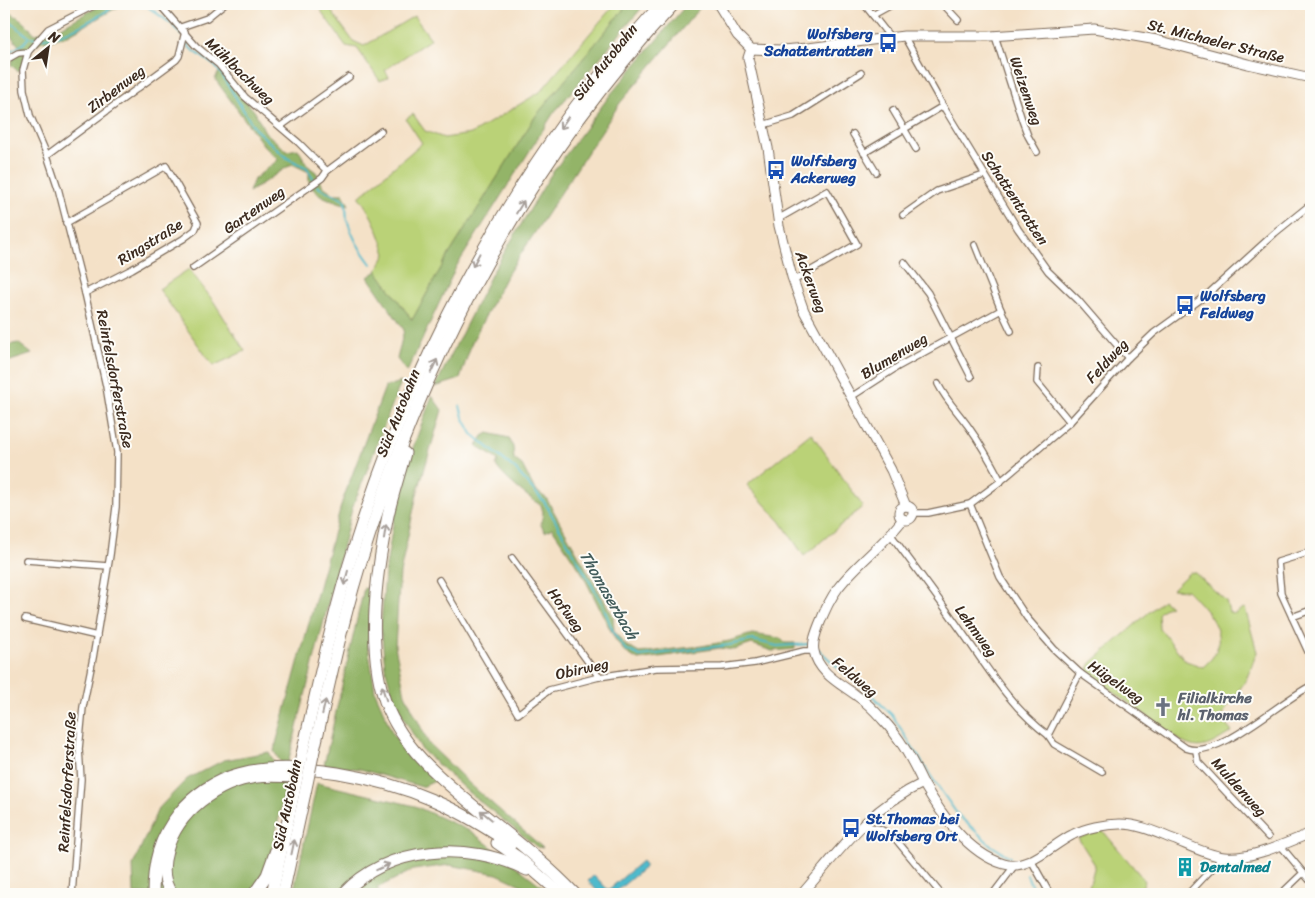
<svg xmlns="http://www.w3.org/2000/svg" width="1315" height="898" viewBox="0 0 1315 898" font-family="Sriracha,sans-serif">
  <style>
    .green { fill: #bad277; stroke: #7a7e4a }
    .forest { fill: #93b468; stroke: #676f43 }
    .water { fill: #50bacc; stroke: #467275 }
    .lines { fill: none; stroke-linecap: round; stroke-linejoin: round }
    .stream { stroke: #50bacc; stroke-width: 2 }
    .street-casing { stroke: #7c6a59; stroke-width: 8 }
    .secondary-casing { stroke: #7c6a59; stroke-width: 11 }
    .highway-casing { stroke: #7c6a59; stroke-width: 13 }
    .street { stroke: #fff; stroke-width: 5.5 }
    .secondary { stroke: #fff; stroke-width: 9 }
    .highway { stroke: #fff; stroke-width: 11 }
    .highway-bridge-casing { stroke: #7c6a59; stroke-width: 13; stroke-linecap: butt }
    .highway-bridge { stroke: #fff; stroke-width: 11 }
    .oneway { stroke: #a79f9a }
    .labels { text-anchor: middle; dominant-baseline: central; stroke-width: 4; stroke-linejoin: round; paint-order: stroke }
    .transit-label { font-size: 15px; font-weight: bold; fill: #164399; stroke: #fdfcf7; text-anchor: start }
    .street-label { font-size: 15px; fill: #3b2a1e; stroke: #fdfcf7 }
    .worship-label { font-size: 15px; font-weight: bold; fill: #5b616d; stroke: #fdfcf7; text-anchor: start }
    .culture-label { font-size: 15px; font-weight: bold; fill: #0d838f; stroke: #fdfcf7; text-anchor: start }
    .water-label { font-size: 16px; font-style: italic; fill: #425c5b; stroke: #fdfcf7 }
  </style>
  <rect width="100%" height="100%" fill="#fdfcf7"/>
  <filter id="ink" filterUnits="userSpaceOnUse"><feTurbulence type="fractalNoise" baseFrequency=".02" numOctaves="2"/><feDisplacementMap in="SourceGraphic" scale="10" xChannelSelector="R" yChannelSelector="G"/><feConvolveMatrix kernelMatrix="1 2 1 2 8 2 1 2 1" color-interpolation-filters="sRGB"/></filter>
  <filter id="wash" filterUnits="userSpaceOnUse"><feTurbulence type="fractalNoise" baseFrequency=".0096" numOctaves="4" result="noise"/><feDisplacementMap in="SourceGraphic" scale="20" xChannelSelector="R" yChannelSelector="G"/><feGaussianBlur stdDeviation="1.12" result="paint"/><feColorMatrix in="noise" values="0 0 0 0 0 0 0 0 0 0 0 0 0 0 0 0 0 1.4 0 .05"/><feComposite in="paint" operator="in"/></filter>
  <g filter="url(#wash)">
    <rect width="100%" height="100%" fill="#f4e1c7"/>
    <g class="green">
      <polygon points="316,4 326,4 353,41 364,46 414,16 431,39 385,70 389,77 380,81 357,48 346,46"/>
      <path d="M615,4H628L535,117L445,261L412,320L377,271L386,254C380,234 372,214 359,197L422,143L406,119L413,114L425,131L444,138L471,134L540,92Z"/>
      <polygon points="189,269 214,302 245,351 213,366 159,289"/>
      <polygon points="811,433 862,505 861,508 804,556 781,522 747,485"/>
      <path d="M1190,572L1195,573L1226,601L1229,612C1236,617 1238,609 1245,608L1257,652L1246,680L1220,718L1232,732C1215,741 1204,753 1184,743L1090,675L1088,669L1091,663L1163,600L1170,606L1162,610L1158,614L1159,628L1186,661L1203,667C1207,663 1212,659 1214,655C1229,630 1202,606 1187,590L1172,589Z"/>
      <polygon points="1103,831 1145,881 1139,894 1094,894 1089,887 1095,865 1078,838"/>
    </g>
    <g class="forest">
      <path d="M103,4H123L66,36L40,42L32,48L22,68L18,71L11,65L13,59L21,48L4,28V11C18,15 26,23 35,34L59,28Z"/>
      <polygon points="628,4 645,4 553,114 456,267 407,372 397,359 404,330 368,277 377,271 412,320 445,261 535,117"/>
      <polygon points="687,4 703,4 620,103 505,278 472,342 460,379 435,387 492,273 550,176 610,95"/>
      <path d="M220,70L255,112L265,132L287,151L298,149L308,166L316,172L323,186L334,194H343L349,205C337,202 320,198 312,188C308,184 309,177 309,172L292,164L249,192L254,179L278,160L264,146L215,79Z"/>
      <polygon points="18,343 32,354 4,363 4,346"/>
      <polygon points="401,382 352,509 288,763 281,763 274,751 342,502 385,387"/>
      <polygon points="432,396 442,410 417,494 400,573 395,646 405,694 429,744 471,785 543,848 537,847 468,792 422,750 395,703 385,667 381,627 385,573 395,512 410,456"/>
      <path d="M488,433L509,438L513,447L514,459L522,465L535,490L546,498L613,616L614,631L625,645L639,653L702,646L729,641L752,634L780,638L785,643H795V649L772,651L752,644L734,650L720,648L638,660L625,652L615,639L581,571L552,528L545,532L541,525L543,512L541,505C532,501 499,474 496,465L498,460L477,446L483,436Z"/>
      <polygon points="364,588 371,589 368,645 375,691 393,735 435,781 422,787 360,769 324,765"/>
      <polygon points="269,752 286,784 263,894 134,894 133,865 158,809 187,779 224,760"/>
      <polygon points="317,783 415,806 472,832 552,894 536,894 523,886 497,874 450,865 413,870 377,888 380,894 293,894"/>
    </g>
    <polygon class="water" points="642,861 646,866 613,894 600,894 588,881 594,875 608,890"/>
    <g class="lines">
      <g class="stream">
        <polyline points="144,4 173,25 182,36"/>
        <polyline points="4,9 7,19 29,37 37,38"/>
        <path d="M42,38C63,39 100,15 118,4"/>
        <polyline points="185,40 190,48 215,66 222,75 255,129 287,158 307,168 314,180"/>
        <polyline points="4,55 23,44 28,38"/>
        <path d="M317,186C324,192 341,196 344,200C347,205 346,213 347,219C353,239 359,248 371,264"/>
        <polyline points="460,406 463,417 472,434 515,469 545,503 602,603 614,634 625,649 640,656 729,645 753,640 777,646 810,644"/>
        <polyline points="818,649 846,675 865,689 892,715 932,778 958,815 992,846 1010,857"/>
        <polyline points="1027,875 1035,894"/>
      </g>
    </g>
  </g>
  <g filter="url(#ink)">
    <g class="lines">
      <g class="street-casing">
        <g id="street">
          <polyline points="159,4 196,46 219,65 245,97 299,143 327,171"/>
          <polyline points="864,4 890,37"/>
          <polyline points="943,4 958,20"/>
          <polyline points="873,15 893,4"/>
          <polyline points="181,27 207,18 224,4"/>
          <polyline points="904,36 943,106 1018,229 1048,271 1078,300 1128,358"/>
          <polyline points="995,36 1022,120 1028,136 1037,152"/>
          <polyline points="4,61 18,53 28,52"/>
          <polyline points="893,110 916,149"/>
          <polyline points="763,125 793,116 861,73"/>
          <polyline points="281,126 349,77"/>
          <polyline points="853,134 876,172"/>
          <polyline points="864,153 943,106"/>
          <polyline points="47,155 176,60 179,56 185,32"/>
          <polyline points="903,215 937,191 984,175"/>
          <polyline points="778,219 827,191 857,244 793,281"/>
          <polyline points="66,223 166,166 198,223 195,230 183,239 132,269 85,293"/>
          <polyline points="975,245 1001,310 1011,331"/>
          <polyline points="904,262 928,293 971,377"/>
          <polyline points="193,268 322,178 327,171 381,131"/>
          <polyline points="1038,368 1037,382 1070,422"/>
          <path d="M938,384C946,400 958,412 968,426C981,444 991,462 1001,481"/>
          <polyline points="851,397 899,366 1001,310"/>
          <path d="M970,504L1000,577L1027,618L1054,649L1080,673L1186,748C1218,761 1282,699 1311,686"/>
          <polyline points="913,513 928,513 970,504 1001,481 1070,422 1128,358 1154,333 1208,294 1275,233 1311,204"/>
          <path d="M891,535C915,567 939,599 962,632C987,667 1012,709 1048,735"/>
          <polyline points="512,558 599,677"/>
          <polyline points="26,560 108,566"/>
          <polyline points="439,580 518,714 549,690 599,677 656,668 722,667 755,663 804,651 814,651"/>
          <polyline points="1311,610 1292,617 1311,658"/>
          <polyline points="1292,617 1281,593 1278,562 1307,553"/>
          <polyline points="25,619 97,636"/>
          <polyline points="1080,673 1048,735 1054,744 1102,772"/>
          <polyline points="1196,751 1198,762 1268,837"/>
          <polyline points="862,825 880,829 893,836 941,894"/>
          <polyline points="1280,845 1311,882"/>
          <polyline points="1031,860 1050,894"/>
          <polyline points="72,894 81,779 79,749 83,707 93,658 110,555 116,507 117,452 106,386 85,293 58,188 47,155 30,115 24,90 23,70 28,52 48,29 97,4"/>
          <polyline points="993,894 1015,865"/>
          <polyline points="1188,894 1223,857"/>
          <polyline points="1281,894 1303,873"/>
        </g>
      </g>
      <g class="secondary-casing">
        <g id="secondary">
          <polyline points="718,4 737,35 751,49 781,50 808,48 904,36 990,36 1094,29 1157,40 1248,64 1311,78"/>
          <polyline points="751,49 748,58 768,148 779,226 792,277 804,311 891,470 906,506"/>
          <circle cx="906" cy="513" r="7"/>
          <path d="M903,519C884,545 857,563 838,588C830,599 824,612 819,625C816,633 812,642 814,651C818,673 841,684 857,696C866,702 875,711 882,719C900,737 912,760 923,783"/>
          <path d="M802,894C840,850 868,809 923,783C941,814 967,853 1004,864C1028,871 1052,845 1072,835C1085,828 1105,824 1120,824C1141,824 1159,834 1178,841C1192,847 1208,855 1224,857C1251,860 1286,843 1311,833"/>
        </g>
      </g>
      <g class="highway-casing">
        <g id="highway">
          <path d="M405,453C399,477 390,501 386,526C375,581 366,656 388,709C399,734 418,757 438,775C482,816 533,850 575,894"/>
          <path d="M302,754C318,684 333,613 355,545C403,392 474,248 567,118C596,78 628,41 661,4"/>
          <path d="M313,755C329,686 343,616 365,549C428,348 530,159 674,4"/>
          <polyline points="497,843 519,858 561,894"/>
          <path d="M153,894C153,863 159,838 179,813C193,795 215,780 238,774C294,758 382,778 435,801C461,812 486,828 511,844"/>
          <path d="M172,894C162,881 163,865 167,851C177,812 218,782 257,777C274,775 291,777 307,778"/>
          <polyline points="254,894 267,875 276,850"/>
          <polyline points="272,894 294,792"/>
          <polyline points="283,894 305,793"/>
          <path d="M343,894C389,845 469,841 527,870"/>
        </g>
      </g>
      <use href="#street" class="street"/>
      <use href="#secondary" class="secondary"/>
      <use href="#highway" class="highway"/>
      <g class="highway-bridge-casing">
        <g id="highway-bridge">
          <polyline points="294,792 302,754"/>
          <polyline points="305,793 313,755"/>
        </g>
      </g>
      <use href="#highway-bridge" class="highway-bridge"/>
    </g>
    <defs><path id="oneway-shaft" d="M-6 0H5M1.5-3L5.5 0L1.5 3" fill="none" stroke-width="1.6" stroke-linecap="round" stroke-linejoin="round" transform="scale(1.25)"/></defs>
    <g class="oneway">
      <use href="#oneway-shaft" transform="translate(564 123) rotate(125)"/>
      <use href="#oneway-shaft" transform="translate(520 207) rotate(-59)"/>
      <use href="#oneway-shaft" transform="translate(476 260) rotate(118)"/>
      <use href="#oneway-shaft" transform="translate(434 366) rotate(-65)"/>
      <use href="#oneway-shaft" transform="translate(385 532) rotate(-81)"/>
      <use href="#oneway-shaft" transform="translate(346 578) rotate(105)"/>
      <use href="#oneway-shaft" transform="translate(384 693) rotate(-107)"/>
      <use href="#oneway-shaft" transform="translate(324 707) rotate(-77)"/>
      <use href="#oneway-shaft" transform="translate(486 815) rotate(-141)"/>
      <use href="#oneway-shaft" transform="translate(293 847) rotate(-78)"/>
      <use href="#oneway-shaft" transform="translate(383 867) rotate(-25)"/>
    </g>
  </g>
  <defs>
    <g id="bus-bare" transform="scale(1.5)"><path d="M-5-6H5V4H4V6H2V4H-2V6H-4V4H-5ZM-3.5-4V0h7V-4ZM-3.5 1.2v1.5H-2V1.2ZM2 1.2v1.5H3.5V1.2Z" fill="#1a4fb4" stroke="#fdfcf7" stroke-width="2.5" paint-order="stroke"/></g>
    <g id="church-bare" transform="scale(1.5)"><path d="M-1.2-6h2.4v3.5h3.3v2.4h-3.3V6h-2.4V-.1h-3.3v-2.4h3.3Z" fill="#6b7280" stroke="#fdfcf7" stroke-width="2.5" paint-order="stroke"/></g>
    <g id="building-bare" transform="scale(1.5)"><path d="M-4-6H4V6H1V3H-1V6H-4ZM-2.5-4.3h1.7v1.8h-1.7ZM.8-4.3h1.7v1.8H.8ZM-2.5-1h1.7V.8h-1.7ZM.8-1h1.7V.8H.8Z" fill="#0f9aa8" stroke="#fdfcf7" stroke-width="2.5" paint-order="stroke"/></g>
  </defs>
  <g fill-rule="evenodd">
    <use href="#bus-bare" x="888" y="43"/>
    <use href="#bus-bare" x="776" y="170"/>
    <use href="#bus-bare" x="1185" y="305"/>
    <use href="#church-bare" x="1163" y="707"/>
    <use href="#bus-bare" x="851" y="828"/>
    <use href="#building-bare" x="1185" y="867"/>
  </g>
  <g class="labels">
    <g class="transit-label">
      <text x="873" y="34" text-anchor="end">Wolfsberg<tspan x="873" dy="17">Schattentratten</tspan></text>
      <text x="791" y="161">Wolfsberg<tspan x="791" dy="17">Ackerweg</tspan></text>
      <text x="1200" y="296">Wolfsberg<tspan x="1200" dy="17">Feldweg</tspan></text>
      <text x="866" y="819">St.Thomas bei<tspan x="866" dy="17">Wolfsberg Ort</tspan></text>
    </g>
    <g class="street-label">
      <text transform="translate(1216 41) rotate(14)">St. Michaeler Straße</text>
      <text transform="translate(605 62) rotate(-51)">Süd Autobahn</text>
      <text transform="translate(240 71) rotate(44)">Mühlbachweg</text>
      <text transform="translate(116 89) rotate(-37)">Zirbenweg</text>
      <text transform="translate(1026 91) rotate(71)">Weizenweg</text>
      <text transform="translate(1015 198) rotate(57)">Schattentratten</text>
      <text transform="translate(254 210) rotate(-35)">Gartenweg</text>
      <text transform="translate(150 242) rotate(-32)">Ringstraße</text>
      <text transform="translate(811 282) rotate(70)">Ackerweg</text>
      <text transform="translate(894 356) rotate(-31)">Blumenweg</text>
      <text transform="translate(1107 361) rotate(-47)">Feldweg</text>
      <text transform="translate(115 379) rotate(79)">Reinfelsdorferstraße</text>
      <text transform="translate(398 413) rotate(-68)">Süd Autobahn</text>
      <text transform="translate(566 610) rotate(54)">Hofweg</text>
      <text transform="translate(976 631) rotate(54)">Lehmweg</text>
      <text transform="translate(582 669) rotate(-12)">Obirweg</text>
      <text transform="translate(855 677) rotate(40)">Feldweg</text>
      <text transform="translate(1116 682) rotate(35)">Hügelweg</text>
      <text transform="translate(67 782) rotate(-87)">Reinfelsdorferstraße</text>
      <text transform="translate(1239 787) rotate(48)">Muldenweg</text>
      <text transform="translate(287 805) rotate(-78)">Süd Autobahn</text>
    </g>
    <g class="worship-label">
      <text x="1178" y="698">Filialkirche<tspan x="1178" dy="17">hl. Thomas</tspan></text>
    </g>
    <g class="culture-label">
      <text x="1200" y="867">Dentalmed</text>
    </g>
    <g class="water-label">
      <text transform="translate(609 595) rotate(60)">Thomaserbach</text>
    </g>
  </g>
  <rect width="1315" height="898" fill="none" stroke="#fdfcf7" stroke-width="20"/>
  <g transform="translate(48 48) rotate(30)" stroke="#fdfcf7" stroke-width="4" paint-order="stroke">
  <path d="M0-4L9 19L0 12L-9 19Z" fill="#3b2a1e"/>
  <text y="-8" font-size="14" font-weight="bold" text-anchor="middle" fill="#3b2a1e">N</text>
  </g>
</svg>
